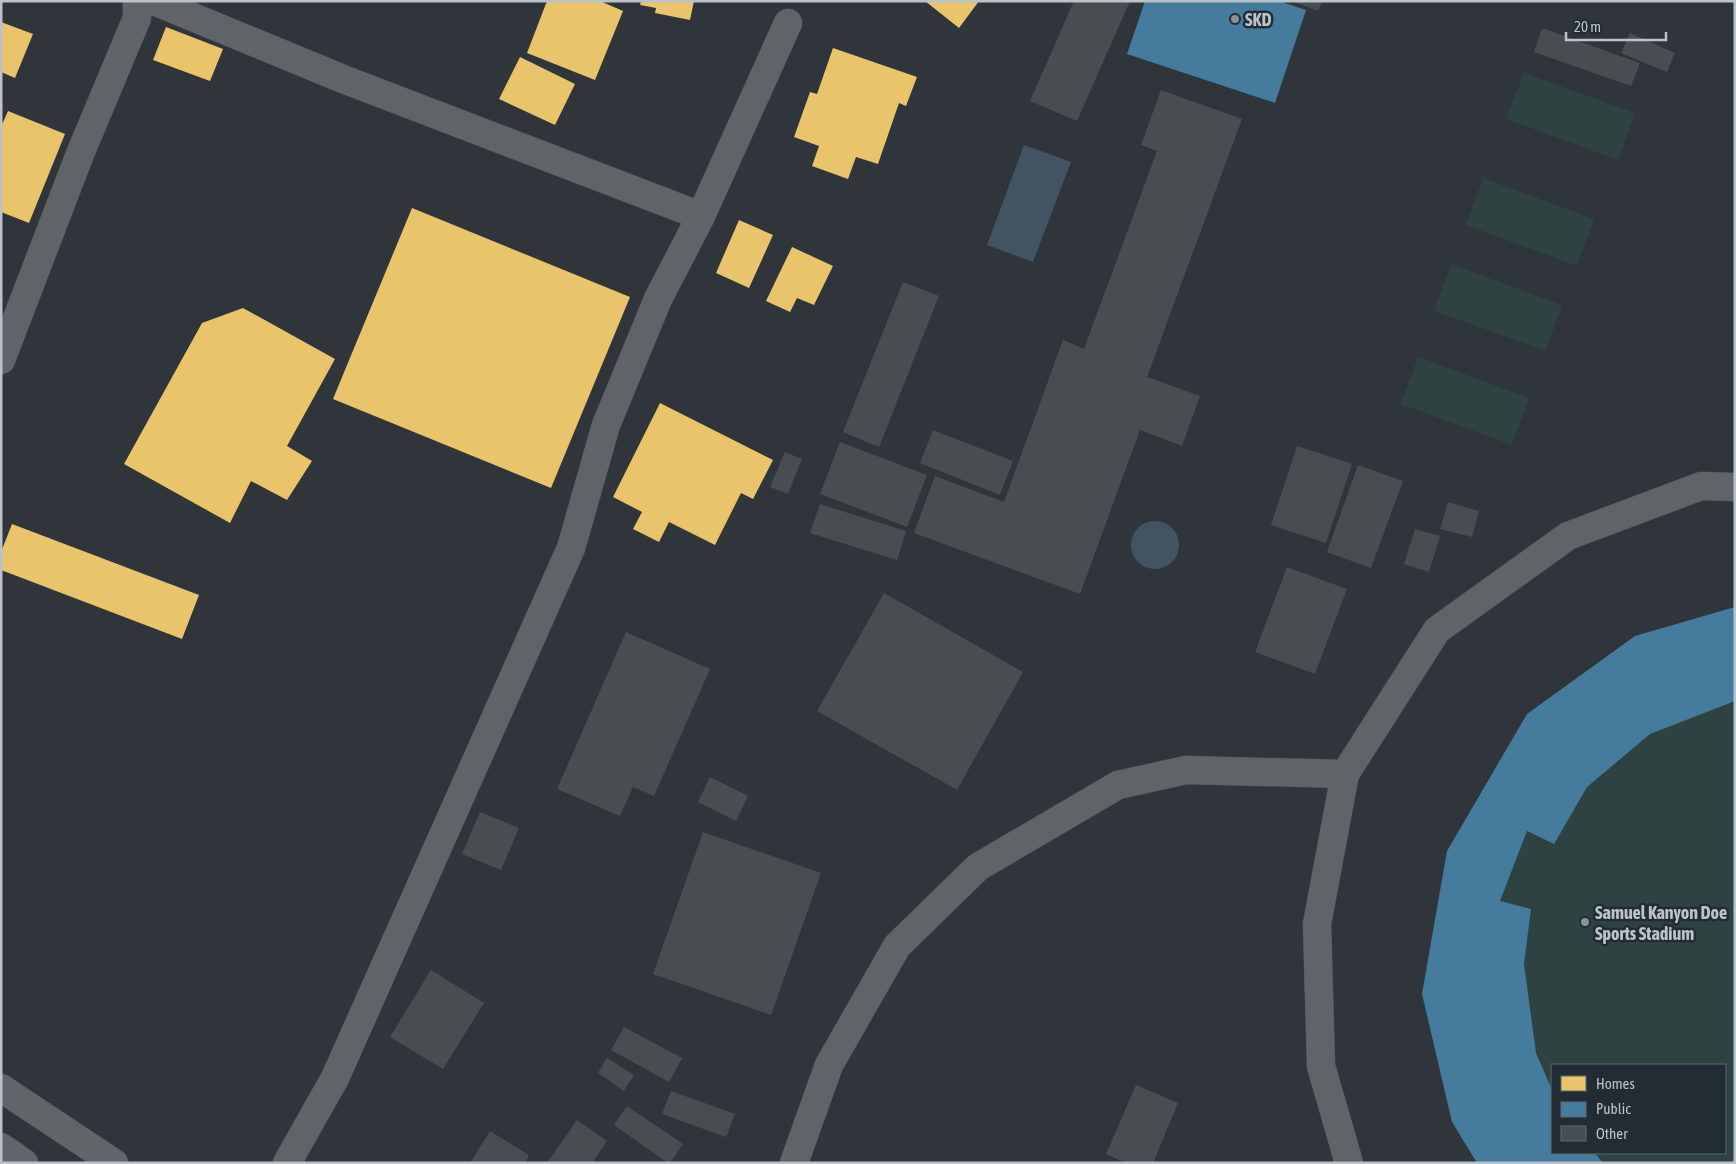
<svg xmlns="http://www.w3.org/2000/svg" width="1736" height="1164" viewBox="0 0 1736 1164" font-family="'Asap Condensed',sans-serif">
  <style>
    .green { fill: #2f4242; fill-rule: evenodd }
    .water { fill: #425364 }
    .homes { fill: #e9c46a }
    .public { fill: #457b9d }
    .building { fill: #484d52 }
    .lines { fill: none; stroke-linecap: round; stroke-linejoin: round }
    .minor-casing { stroke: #4d5155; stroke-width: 29 }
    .major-casing { stroke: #4d5257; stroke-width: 29 }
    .minor { stroke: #606468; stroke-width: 28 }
    .major { stroke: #61656a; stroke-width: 28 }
    .poi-dot { fill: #8a9198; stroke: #222c35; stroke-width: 2 }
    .labels { text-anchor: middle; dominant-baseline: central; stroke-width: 5; stroke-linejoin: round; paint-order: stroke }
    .poi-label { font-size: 18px; font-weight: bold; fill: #bbc2ca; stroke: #222c35; text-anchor: start }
  </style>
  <rect width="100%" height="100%" fill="#2f353b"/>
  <g class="green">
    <polygon points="1524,73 1635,113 1618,160 1506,119"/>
    <polygon points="1483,178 1594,219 1577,266 1466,225"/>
    <polygon points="1451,264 1562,305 1546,351 1434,311"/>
    <polygon points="1418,357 1529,398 1512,445 1401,404"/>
    <path d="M1735,607V1163H1477L1422,994L1447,851L1527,714L1635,636ZM1552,1065H1725V1153H1552Z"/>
  </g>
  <g class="water">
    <polygon points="1024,145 1071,162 1033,262 987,245"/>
    <circle cx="1155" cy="545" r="24"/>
  </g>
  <g class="homes">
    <polygon points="547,1 600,1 623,11 595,80 527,53"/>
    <polygon points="641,1 694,1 690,20 655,13 656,8 640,5"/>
    <polygon points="925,1 979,1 959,28"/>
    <polygon points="1,22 33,34 15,78 1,72"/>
    <polygon points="166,27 223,49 210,81 153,60"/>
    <polygon points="833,48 917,77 906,106 899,103 878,164 856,157 848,179 812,166 819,146 794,137 810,92 817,94"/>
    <polygon points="520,57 575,84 555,125 499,99"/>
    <polygon points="8,111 65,134 29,223 1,212 1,127"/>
    <polygon points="412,208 630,297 551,488 333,399"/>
    <polygon points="739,220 773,235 749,288 716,273"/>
    <polygon points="792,247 833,266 814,305 797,298 790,312 766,301"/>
    <polygon points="243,308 335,359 287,446 312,461 287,500 251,481 230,523 124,464 202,323"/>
    <polygon points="660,403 773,460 753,499 741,493 715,545 669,522 659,542 633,529 642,512 613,497"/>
    <polygon points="12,524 199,595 182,639 1,570 1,552"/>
  </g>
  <g class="public">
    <polygon points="1145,1 1279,1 1306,10 1275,103 1127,54"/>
    <polygon points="1735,607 1735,701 1650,734 1587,787 1554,844 1527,831 1500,901 1531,909 1524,964 1536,1053 1552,1090 1552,1153 1595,1153 1603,1163 1477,1163 1452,1122 1422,994 1447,851 1527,714 1635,636"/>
  </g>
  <g class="building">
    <polygon points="1074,1 1130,1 1077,121 1030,101"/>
    <polygon points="1291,1 1322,1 1318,11"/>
    <polygon points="1542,28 1640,63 1631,86 1534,52"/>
    <polygon points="1630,33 1675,53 1667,72 1621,53"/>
    <polygon points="1161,90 1242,119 1147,377 1200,396 1182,446 1140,430 1080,594 914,533 935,476 1004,502 1063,340 1084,349 1157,151 1141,145"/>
    <polygon points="903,282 939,296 879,447 843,432"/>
    <polygon points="933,430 1013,461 1000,495 920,463"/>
    <polygon points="840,442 927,475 907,527 820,494"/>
    <polygon points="1297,446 1352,464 1326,543 1271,525"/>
    <polygon points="785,452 802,459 788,494 770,487"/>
    <polygon points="1358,465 1403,481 1371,568 1327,552"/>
    <polygon points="1448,502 1479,511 1472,537 1440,529"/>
    <polygon points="820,504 906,531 897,560 810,533"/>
    <polygon points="1415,529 1440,536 1429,572 1404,564"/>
    <polygon points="1287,567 1347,589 1315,674 1255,652"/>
    <polygon points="884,593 1023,672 957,790 817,711"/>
    <polygon points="626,632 710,669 654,796 633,787 620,816 557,789"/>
    <polygon points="710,777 748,796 736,821 698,802"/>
    <polygon points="480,812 519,828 501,870 462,854"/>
    <polygon points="703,832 821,873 771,1015 653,974"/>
    <polygon points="431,970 484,1003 443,1069 390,1037"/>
    <polygon points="624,1027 682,1058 669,1082 611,1050"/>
    <polygon points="607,1058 634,1075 624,1091 598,1073"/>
    <polygon points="1136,1085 1178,1103 1153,1163 1126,1163 1106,1154"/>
    <polygon points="671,1091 735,1114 726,1137 662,1114"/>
    <polygon points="627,1106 683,1144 670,1163 668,1163 614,1125"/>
    <polygon points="577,1120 607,1141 592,1163 547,1163"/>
    <polygon points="490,1131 529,1155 525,1163 470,1163"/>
  </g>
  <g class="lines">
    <g class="minor-casing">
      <g id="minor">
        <polyline points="154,1 343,79 701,216"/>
        <polyline points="1,360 80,154 137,18 137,1"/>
        <polyline points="287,1163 335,1078 571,548 606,425 658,299 701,216 788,23"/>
        <polyline points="794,1163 829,1065 897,946 978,867 1118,785 1186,770 1345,774"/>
        <polyline points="1349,1163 1321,1066 1317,924 1345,774 1437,630 1568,536 1701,486 1735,487"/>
      </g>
    </g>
    <g class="major-casing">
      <g id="major">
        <polyline points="1,1088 114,1163"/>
        <polyline points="1,1147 24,1163"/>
      </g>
    </g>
    <use href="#minor" class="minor"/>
    <use href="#major" class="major"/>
  </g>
  <g class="poi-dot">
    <circle cx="1235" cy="19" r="5"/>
    <circle cx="1585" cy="922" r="5"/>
  </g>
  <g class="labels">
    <g class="poi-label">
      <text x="1245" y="19">SKD</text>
      <text x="1595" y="912">Samuel Kanyon Doe<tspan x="1595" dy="21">Sports Stadium</tspan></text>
    </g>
  </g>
  <rect width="1736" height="1164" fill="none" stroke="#bbc2ca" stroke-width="5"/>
  <rect x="1551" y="1064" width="175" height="90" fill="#222c35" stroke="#5f6871"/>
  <rect x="1561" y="1076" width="25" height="15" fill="#e9c46a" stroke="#5f6871"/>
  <text x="1596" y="1089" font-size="15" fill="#bbc2ca">Homes</text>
  <rect x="1561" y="1102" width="25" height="15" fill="#457b9d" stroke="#5f6871"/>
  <text x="1596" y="1114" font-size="15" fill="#bbc2ca">Public</text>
  <rect x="1561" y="1126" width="25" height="15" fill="#484d52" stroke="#5f6871"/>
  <text x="1596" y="1139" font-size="15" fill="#bbc2ca">Other</text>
  <path d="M1566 32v8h100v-8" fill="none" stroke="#bbc2ca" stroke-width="2.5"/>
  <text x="1574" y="32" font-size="15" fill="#bbc2ca" stroke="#222c35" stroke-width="4" paint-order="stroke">20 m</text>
</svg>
